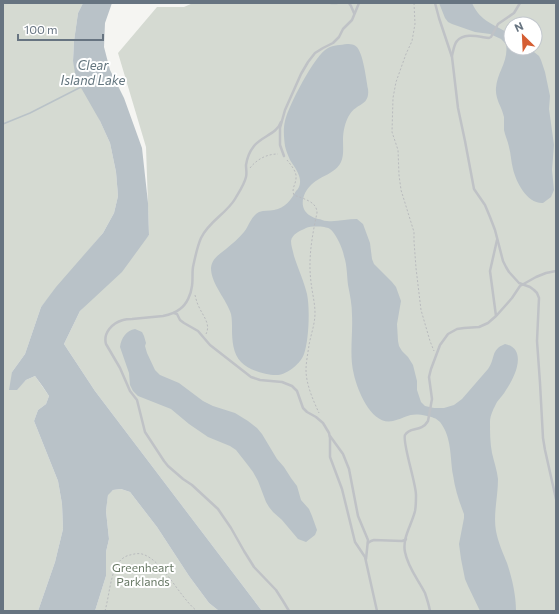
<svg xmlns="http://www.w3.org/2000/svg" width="559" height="614" viewBox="0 0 559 614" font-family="Commissioner,sans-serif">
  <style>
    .green { fill: #d5dad2; fill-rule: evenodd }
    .water { fill: #b9c2c8 }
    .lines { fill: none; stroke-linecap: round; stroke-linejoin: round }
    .stream { stroke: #b9c2c8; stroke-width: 1.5 }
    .path { stroke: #b9bbbe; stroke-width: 1; stroke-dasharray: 2 2; stroke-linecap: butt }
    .lane { stroke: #bfc2c6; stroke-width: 2.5 }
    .labels { text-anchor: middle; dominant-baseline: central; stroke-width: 4; stroke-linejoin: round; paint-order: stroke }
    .park-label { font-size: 12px; fill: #687965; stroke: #fff }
    .water-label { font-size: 13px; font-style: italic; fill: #63757e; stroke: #fff }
  </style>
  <rect width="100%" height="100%" fill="#f5f5f2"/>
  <g class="green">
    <polygon points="3,3 83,3 78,13 74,41 73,61 110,143 116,172 118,196 114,213 103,233 41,307 25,354 12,372 17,389 26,380 35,376 49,396 46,404 38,410 34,421 58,481 62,504 63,529 55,562 38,611 3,611"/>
    <path d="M193,3H556V611H262L95,391L64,344L80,311L149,235L146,147L118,53L157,7H184ZM511,24H535V48H511Z"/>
    <polygon points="121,489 130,492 157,527 189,576 209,603 219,611 95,611 106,576 106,552 109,539 106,511 108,494 113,490"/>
  </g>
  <g class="water">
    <polygon points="83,3 112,3 105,23 104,47 110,70 124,98 142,148 148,203 149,235 122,272 80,311 64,344 95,391 262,611 219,611 209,603 189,576 157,527 130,492 121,489 113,490 108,495 106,511 109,539 106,552 106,576 95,611 38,611 55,562 63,529 62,504 58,481 34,421 38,410 46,404 49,396 43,387 35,376 26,380 17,390 9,390 12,372 25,354 41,307 56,287 103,233 114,213 118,196 116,172 110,143 100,121 76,79 73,61 74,41 78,13"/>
    <path d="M439,3H472C481,23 495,24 511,35V48H529L539,56L541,60L545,72L550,96L549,109L554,145L552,170L554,190L551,197L543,203C527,204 516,182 513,169C511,162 511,154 509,147C508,141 505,136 504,130C504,126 504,121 504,117C502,107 495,99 496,88C497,72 509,61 506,44L501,39L490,34L475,32L452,24L448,22L445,18Z"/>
    <path d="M347,44C349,44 352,44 354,45C363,48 366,79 368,89C370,106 357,103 350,114C345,121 343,132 343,140C343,148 344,155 341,162C335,174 322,175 312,184C303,192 298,207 309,215C312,217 315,218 318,219C321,219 323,221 327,221C337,222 347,219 357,219L363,224L370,243L372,259L374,264L392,282L396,287L401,301L397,324L398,341L399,346L402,351L408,357L413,365L417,381V390L421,402L425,406L434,408H444L454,405L462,399L488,369C496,358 490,350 505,344C528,349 515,377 506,390C504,394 500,398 497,402C494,408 490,415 490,422C490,432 490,443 492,453C494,462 497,470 498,479C498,497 493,514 496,531C498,542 503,553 507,563C512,578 516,595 516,611H480L468,586L465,579L461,559L459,544L464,518V514C459,501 455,489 453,475C450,458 452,437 440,422C436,418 432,417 427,416C409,412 409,417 393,421C372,426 358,392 354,375C349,356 353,336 352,315C352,305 350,295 348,285C347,276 347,265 344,256C343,251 341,246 339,242C337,238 334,232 330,229C325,226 311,226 306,228C300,231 292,234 291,241C291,246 293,251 294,256C298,269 304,281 307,294C310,308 309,340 304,354C301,363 288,374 278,375C268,376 248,370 241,362C233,354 232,340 232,329C232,324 232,319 231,314C227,300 211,284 211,268C212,258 219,255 226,249C232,244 239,238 244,232C249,226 251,216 259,212C264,210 269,211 274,210C285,208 291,200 296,191C297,190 298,189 299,187C303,177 295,168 290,160C288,155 286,151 285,146C284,138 283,129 285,121C288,107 315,54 328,48C333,45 341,45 347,44Z"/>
    <path d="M135,329L142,332L144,336L146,343L145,346L147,353L155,370L160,375L179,383L203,401L213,406L235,413L248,421L257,428L262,434L277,459L284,467L291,478L297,486L301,500L309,509L312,516L317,530L315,535L306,542L298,539L282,520L273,512L269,507L266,502L258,481L253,472L247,464L236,450L230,446L208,437L189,424L171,409L138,396L133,391L130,385L129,373L120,347C121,338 127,330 135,329Z"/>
  </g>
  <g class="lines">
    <polyline class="stream" points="3,124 30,113 81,87"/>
    <g class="path">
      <polyline points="414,3 415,24 412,41 406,54 396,82 393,98 392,132 398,150 399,175 401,190 414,232 414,241 416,268 421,310 430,341 434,351"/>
      <path d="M287,160C291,165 297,172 296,178C296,184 291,189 294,195C303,199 317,201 317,213C312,236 308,259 311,282C312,292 315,303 315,313C315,324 311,334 309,345C308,353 306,362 306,370C306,384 313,400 319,413"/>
      <path d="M250,168C257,159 267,154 278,154"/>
      <path d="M195,295C196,299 197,303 199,307C203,316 211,324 206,334"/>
      <path d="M105,611C109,596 110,580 116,566C119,561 124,556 130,555C134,554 138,553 142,554C163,560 179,597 197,611"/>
    </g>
    <g class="lane">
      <polyline points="331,3 337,3"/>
      <polyline points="349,3 351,6 354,13"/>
      <polyline points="435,3 439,18 452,57 458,108 465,141 474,189 485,205 490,217 495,230 503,261 506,267 509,272 519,283 530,287 534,290 537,293 539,298 537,341 540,383 543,438 545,450 556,499"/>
      <path d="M452,56C453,52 454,44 457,41C464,32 480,37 489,38L491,37L498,24L514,13L520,3"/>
      <path d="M281,122C277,134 262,136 254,146C250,151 247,158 246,165C246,169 247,173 246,177C244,185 239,192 235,199C226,214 209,221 201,238C197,247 195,258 193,267C192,273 193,280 192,286C191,294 187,304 180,309C175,313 168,315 163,316C153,317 142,318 132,319C129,319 126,319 123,320C112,323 103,333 106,344L120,368L130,391L137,400L145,432L164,461L168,466L183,479L192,485L218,509L231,528L244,551L254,567L276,590L283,601L289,611"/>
      <polyline points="284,156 280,145 280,128 285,110 301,74 308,62 315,53 323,48 333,43 339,37 343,29 352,20 359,3"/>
      <polyline points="174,313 177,314 180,320 184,323 198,331 210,345 251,377 260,380 282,382 292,386 297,391 303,408 307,412 316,417 323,423 329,433 330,438 330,457 342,489 355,542 365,557 377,611"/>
      <polyline points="497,315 512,298 520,286 536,277 546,273 556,271"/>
      <polyline points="330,436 343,454 349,469 358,516 368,540 366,559"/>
      <polyline points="368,543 371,541 374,540 402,541 405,540 406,539"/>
      <path d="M430,611C429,605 427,599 425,593C418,579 408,568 405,552C402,538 412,524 415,511C416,506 416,500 416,495C416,483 402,442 405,435C410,426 421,433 428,421L432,399L429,377L431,369L440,345L448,334L457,329L464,328L479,327L488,323L496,316L490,271L497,240"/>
      <polyline points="556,611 556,610"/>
    </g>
  </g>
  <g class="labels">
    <g class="park-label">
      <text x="143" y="567">Greenheart<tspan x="143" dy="14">Parklands</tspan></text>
    </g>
    <g class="water-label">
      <text x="93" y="65">Clear<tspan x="93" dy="15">Island Lake</tspan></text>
    </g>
  </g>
  <rect width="559" height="614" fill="none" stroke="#677481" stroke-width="8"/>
  <g transform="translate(523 36) rotate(336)"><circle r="19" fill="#ffffff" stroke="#c2c7cd"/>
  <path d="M0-3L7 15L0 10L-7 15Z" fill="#d55e33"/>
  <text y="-6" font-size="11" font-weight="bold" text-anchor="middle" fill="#677481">N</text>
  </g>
  <path d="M18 34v6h85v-6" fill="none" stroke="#677481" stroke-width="2"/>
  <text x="24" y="34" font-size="12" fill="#677481" stroke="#ffffff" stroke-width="3" paint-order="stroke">100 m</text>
</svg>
